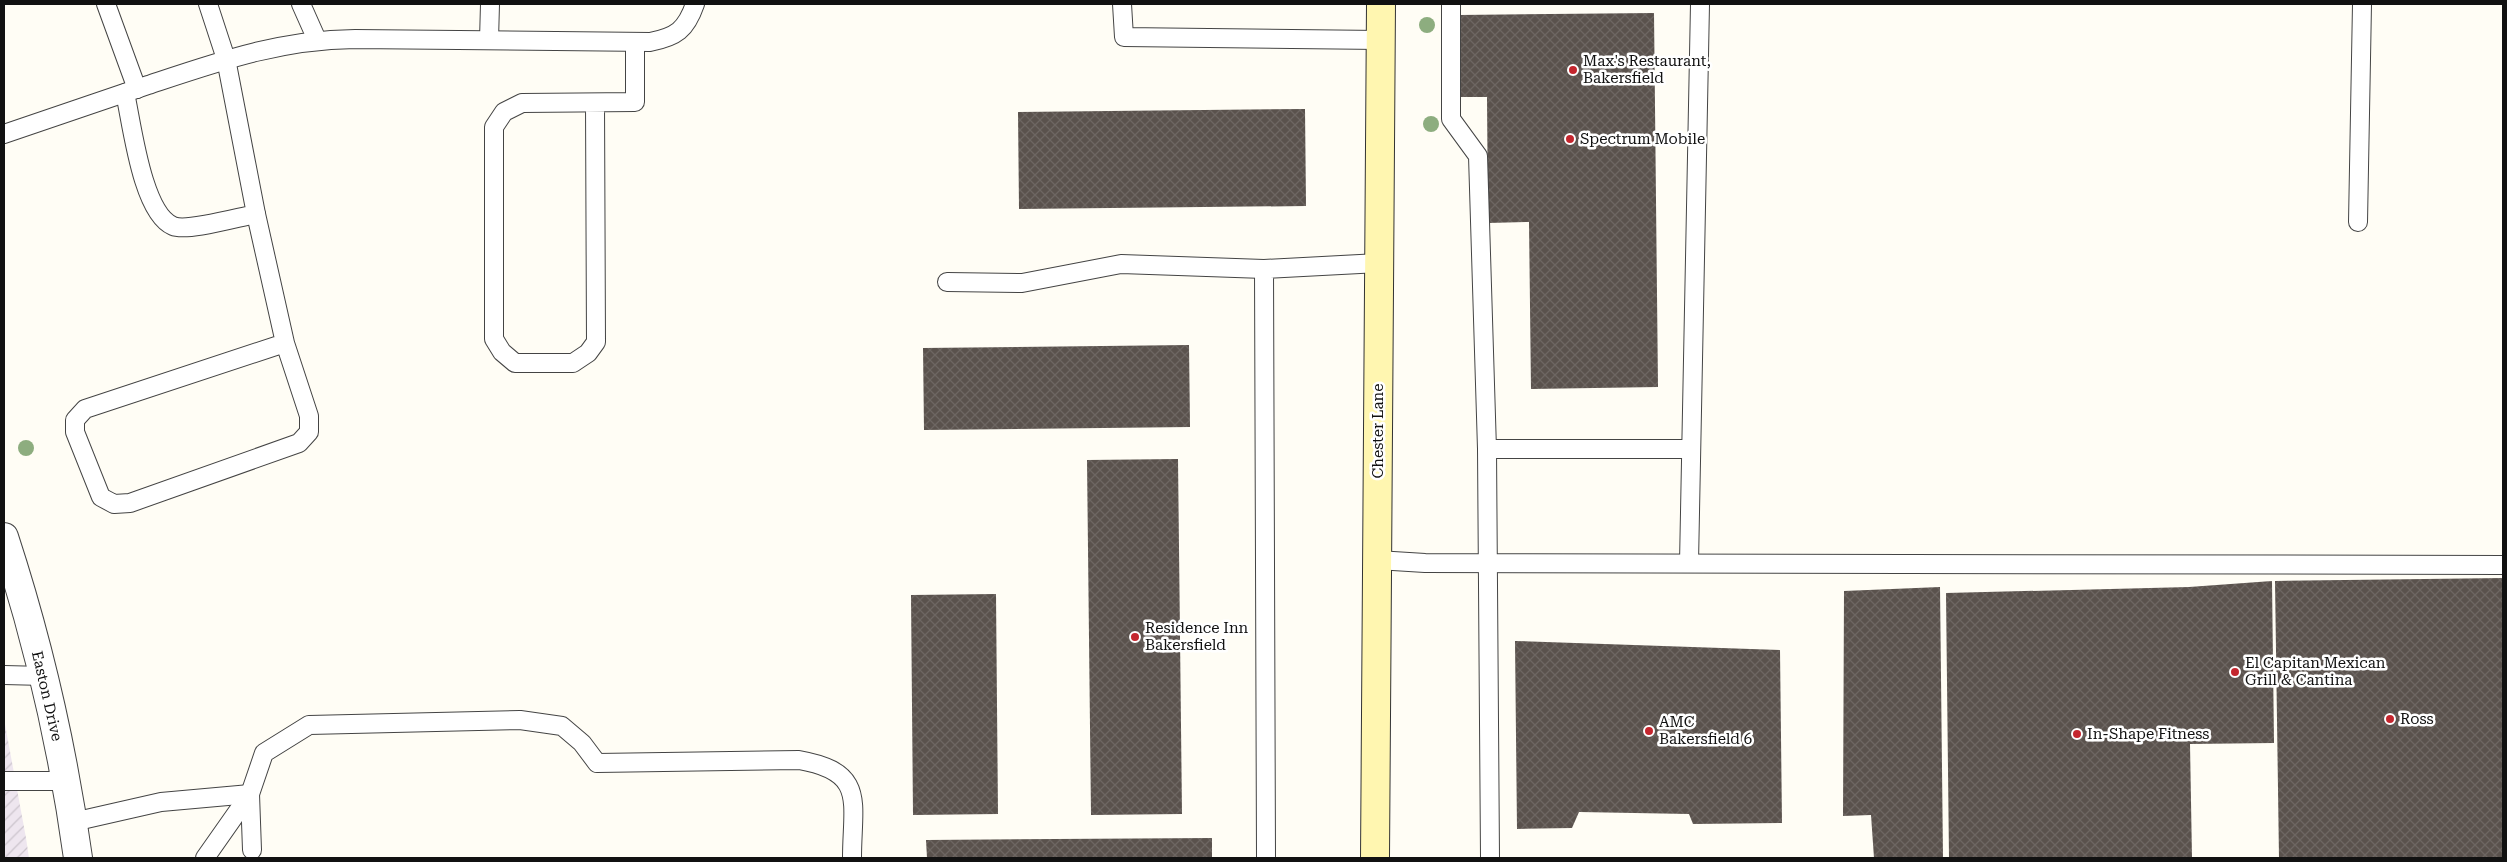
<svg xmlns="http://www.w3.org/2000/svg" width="2507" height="862" viewBox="0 0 2507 862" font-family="'Roboto Serif',serif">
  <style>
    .industrial { fill: url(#industrial-furrows) }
    .building { fill: url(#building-cross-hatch) }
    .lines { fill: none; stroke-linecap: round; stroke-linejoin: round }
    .lane-casing { stroke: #444; stroke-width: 20 }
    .street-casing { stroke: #444; stroke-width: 30 }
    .secondary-casing { stroke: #333; stroke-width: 30 }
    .lane { stroke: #fff; stroke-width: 18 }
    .street { stroke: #fff; stroke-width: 28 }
    .secondary { stroke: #fff6b0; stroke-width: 28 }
    .tree { fill: #8dad7f }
    .poi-dot { fill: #c4262e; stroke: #fff; stroke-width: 2 }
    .labels { text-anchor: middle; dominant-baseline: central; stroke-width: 5; stroke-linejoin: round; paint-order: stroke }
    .poi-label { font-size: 15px; fill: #111; stroke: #fff; text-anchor: start }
    .street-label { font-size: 15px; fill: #111; stroke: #fff }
  </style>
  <defs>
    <pattern id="industrial-furrows" width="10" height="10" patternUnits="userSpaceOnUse" patternTransform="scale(1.25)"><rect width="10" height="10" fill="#eee6ef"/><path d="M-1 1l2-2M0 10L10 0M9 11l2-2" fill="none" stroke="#cbc4cc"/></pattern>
    <pattern id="building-cross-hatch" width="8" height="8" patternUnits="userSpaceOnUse" patternTransform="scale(1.25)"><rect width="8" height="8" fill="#5a524d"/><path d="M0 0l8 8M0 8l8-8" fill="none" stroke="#6d6662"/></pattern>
  </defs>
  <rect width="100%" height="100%" fill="#fffdf5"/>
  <polygon class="industrial" points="4,719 26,838 29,858 4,858"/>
  <g class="building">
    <polygon points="1654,13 1658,387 1531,389 1529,222 1488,223 1487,97 1459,97 1459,15"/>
    <polygon points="1305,109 1306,206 1019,209 1018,112"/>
    <polygon points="1189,345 1190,427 924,430 923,348"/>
    <polygon points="1178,459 1182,814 1091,815 1087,460"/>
    <polygon points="2503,578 2503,858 2279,858 2275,581"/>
    <polygon points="2272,581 2274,743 2190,744 2192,858 1949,858 1946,593 2189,587"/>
    <polygon points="1940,587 1943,858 1874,858 1871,815 1843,816 1844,591"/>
    <polygon points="996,594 998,814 913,815 911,595"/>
    <polygon points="1515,641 1780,650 1782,823 1693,824 1689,814 1579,812 1572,828 1517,829"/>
    <polygon points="1212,838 1212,858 927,858 926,840"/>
  </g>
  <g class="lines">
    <g class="lane-casing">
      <g id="lane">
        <polyline points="106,4 137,89"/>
        <polyline points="301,4 317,40"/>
        <polyline points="1122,4 1124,37 1380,40"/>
        <polyline points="1451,4 1451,119 1478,156 1487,449"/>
        <polyline points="489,40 490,4"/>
        <path d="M125,93C132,124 142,213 173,226C187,232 239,217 256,214L226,59L208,4"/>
        <polyline points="595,103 596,342 588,353 573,363 515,363 502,352 494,339 494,127 504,112 522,103 635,102 635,43"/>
        <path d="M4,134C52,118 100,101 148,85C220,61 279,40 355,39L650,42C676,37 686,30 695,4"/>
        <polyline points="256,214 285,343 309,416 309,432 299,443 130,503 114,504 101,497 75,432 75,420 85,409 285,343"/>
        <polyline points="2358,222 2362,4"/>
        <polyline points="947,282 1022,283 1121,264 1264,269"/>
        <polyline points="1377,560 1425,563 2503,565"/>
        <polyline points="1689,563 1700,4"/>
        <polyline points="4,675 44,676"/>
        <polyline points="4,781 66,781"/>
        <polyline points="250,794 252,850"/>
        <polyline points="73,822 161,802 250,794"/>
        <path d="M205,858L250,794L264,753L309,725L520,720L562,726L582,743L597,763L799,760C867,772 852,802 852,858"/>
        <polyline points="1266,858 1264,269 1379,263"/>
        <polyline points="1490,858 1487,449 1691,449"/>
      </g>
    </g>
    <g class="street-casing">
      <path id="street" d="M4,537C38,641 63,749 78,858"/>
    </g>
    <g class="secondary-casing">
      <polyline id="secondary" points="1375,858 1381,4"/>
    </g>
    <use href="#lane" class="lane"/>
    <use href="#street" class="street"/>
    <use href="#secondary" class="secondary"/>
  </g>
  <g class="tree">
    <circle cx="1427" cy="25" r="8"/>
    <circle cx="1431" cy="124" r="8"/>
    <circle cx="26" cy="448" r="8"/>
  </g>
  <g class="poi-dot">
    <circle cx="1573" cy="70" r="5"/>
    <circle cx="1570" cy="139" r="5"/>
    <circle cx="1135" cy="637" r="5"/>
    <circle cx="2235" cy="672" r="5"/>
    <circle cx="2390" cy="719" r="5"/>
    <circle cx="1649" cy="731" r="5"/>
    <circle cx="2077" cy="734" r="5"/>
  </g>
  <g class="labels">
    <g class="poi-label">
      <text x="1583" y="61">Max's Restaurant,<tspan x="1583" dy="17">Bakersfield</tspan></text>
      <text x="1580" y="139">Spectrum Mobile</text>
      <text x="1145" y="628">Residence Inn<tspan x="1145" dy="17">Bakersfield</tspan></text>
      <text x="2245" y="663">El Capitan Mexican<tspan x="2245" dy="17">Grill &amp; Cantina</tspan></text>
      <text x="2400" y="719">Ross</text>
      <text x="1659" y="722">AMC<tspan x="1659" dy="17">Bakersfield 6</tspan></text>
      <text x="2087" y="734">In-Shape Fitness</text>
    </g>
    <g class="street-label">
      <text transform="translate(1378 431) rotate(-90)">Chester Lane</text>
      <text transform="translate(47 696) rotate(77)">Easton Drive</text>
    </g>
  </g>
  <rect width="2507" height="862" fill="none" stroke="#111111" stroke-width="10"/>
</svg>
